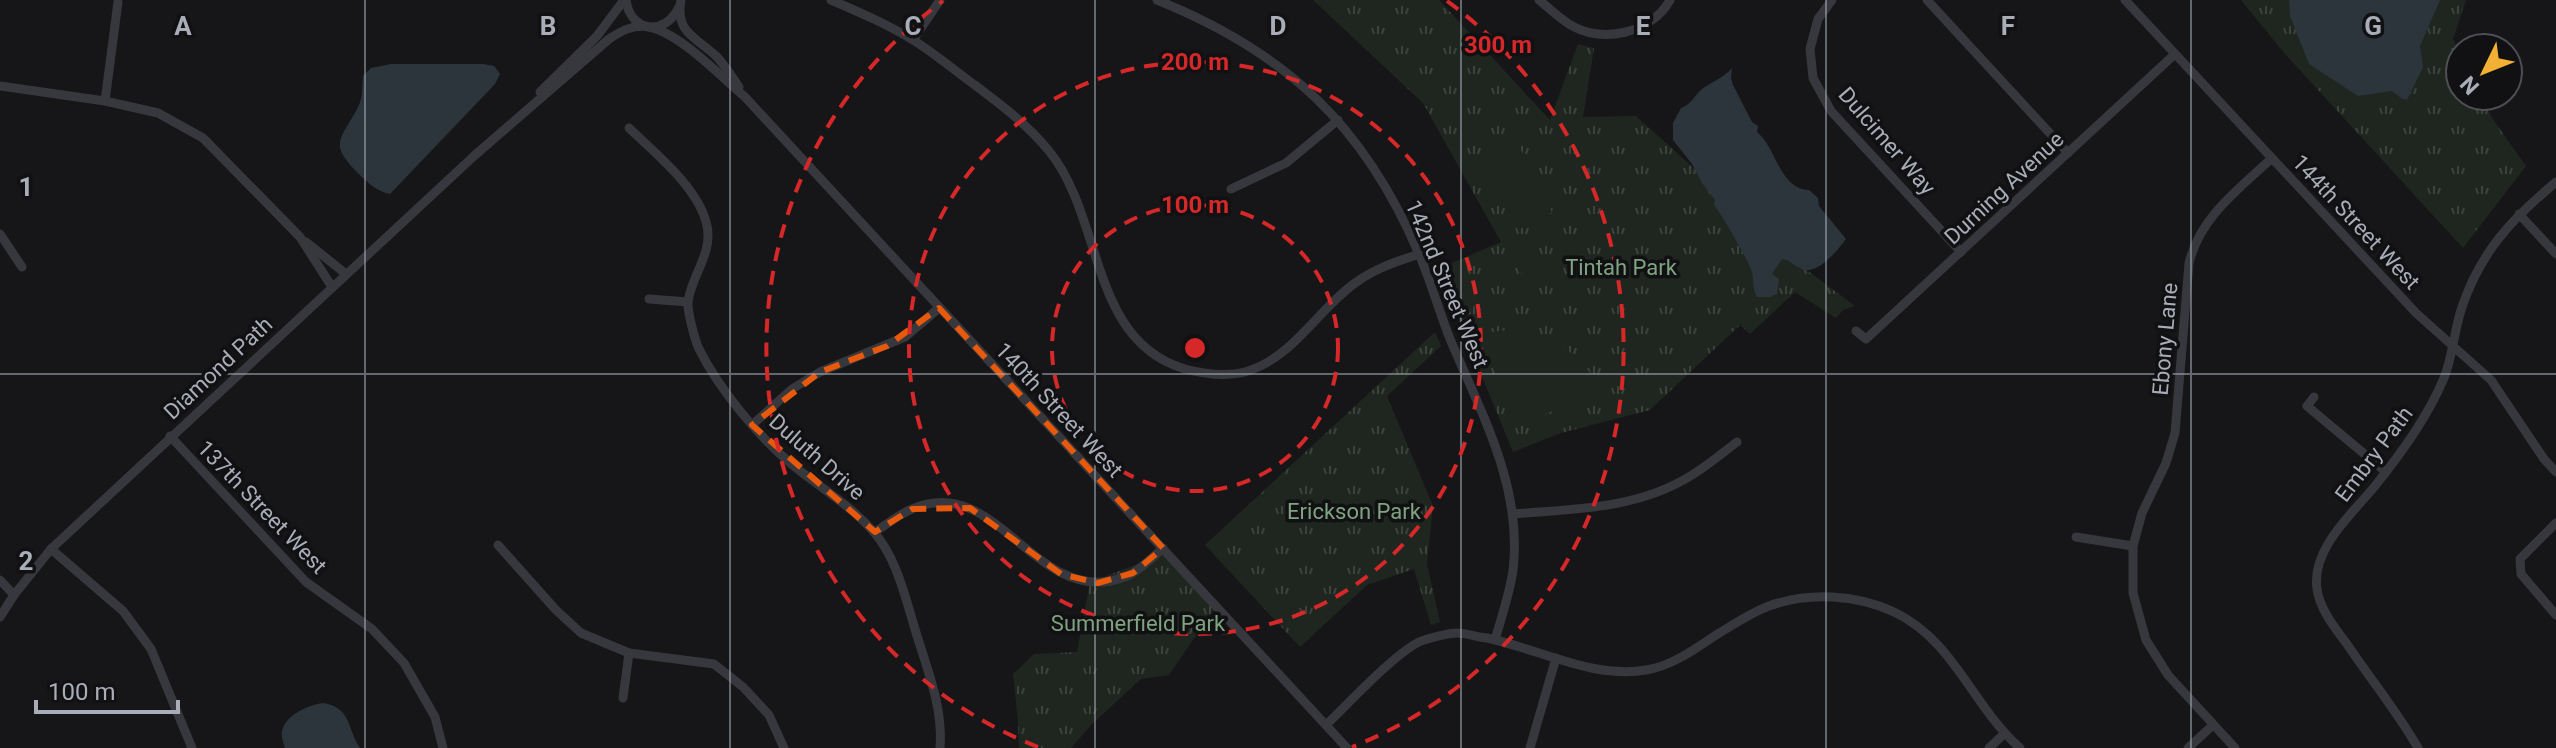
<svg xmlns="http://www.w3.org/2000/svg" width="2556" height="748" viewBox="0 0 2556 748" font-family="Roboto,sans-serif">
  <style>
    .park { fill: url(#park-tufts) }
    .garden { fill: #1e261f }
    .water { fill: #2c353c }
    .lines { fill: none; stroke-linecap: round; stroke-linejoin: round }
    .minor { stroke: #37383d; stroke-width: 9 }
    .marked { fill: none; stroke: #e8590c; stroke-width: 6; stroke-dasharray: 16 10; stroke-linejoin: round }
    .grid { fill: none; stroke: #a8adb8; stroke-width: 2; stroke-opacity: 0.55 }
    .ring { fill: none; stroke: #d62828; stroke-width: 4; stroke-dasharray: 14 10 }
    .labels { text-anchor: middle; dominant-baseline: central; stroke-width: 7; stroke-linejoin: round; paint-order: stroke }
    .street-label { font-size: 22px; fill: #a8adb8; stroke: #111113 }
    .park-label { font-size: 22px; fill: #7fa381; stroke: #111113 }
    .grid-label { font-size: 26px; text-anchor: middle; font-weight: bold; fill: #a8adb8; stroke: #111113; stroke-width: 7; stroke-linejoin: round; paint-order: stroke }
    .centre { fill: #d62828; stroke: #111113; stroke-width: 4 }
    .ring-label { font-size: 24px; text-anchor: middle; font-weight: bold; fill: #d62828; stroke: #111113; stroke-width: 7; stroke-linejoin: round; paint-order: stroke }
  </style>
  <defs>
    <pattern id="park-tufts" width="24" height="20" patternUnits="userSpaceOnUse" patternTransform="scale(2)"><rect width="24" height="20" fill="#1e261f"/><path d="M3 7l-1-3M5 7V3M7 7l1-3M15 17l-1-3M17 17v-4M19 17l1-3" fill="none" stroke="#3c433d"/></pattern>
  </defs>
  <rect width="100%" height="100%" fill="#161618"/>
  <g class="park">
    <polygon points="1313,0 1439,0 1550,120 1578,44 1594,48 1583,117 1636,116 1808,271 1855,306 1843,310 1836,318 1795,292 1750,334 1740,325 1650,410 1561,433 1513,452 1438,269 1501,242 1423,103"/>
    <polygon points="2241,0 2466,0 2453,39 2460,53 2460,96 2481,96 2492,118 2526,166 2463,248 2285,54"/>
    <polygon points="1435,332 1441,346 1387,396 1433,506 1427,564 1440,622 1431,625 1414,569 1367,585 1300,647 1205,545"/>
    <polygon points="1163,548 1216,606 1169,675 1141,679 1091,725 1071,748 1019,748 1018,722 1013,674 1034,654 1077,652 1090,582 1151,559"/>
  </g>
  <g class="garden">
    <polygon points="1517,142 1552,212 1518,230 1482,161"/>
    <polygon points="1528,251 1539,267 1525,278 1514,263"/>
    <path d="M1513,329C1561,341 1575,350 1603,391L1522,423L1516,420L1478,334Z"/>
  </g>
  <g class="water">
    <polygon points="2289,0 2440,0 2420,46 2423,67 2407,100 2401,98 2392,91 2358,96 2309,64 2290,16"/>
    <path d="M391,64H483L494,66L500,74L495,84L390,194C376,191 368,183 358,173C327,142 342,139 358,107C363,98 362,86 363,76L371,68Z"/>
    <path d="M1732,68L1731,78L1733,85L1752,122L1758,126L1757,132C1777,148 1779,189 1809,190L1818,198L1819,206L1846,239C1838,250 1820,272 1805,270C1796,268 1791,260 1782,259L1772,274L1779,279L1777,294L1770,297H1757C1752,288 1754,282 1752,272C1750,264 1720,211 1714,205L1715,200L1702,183L1692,164L1673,140V123L1681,108C1691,104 1693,98 1700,91C1711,81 1723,79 1732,68Z"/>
    <path d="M323,703C352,708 346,727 360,748H285C283,742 280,734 283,728C288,714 309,705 323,703Z"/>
  </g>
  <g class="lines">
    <g class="minor">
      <path d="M626,0C630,32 665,37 679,7"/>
      <path d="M681,0C675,33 696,37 716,56C725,65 732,77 739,87"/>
      <path d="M831,0C859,12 887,24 913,40C934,53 953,69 972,83C1000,104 1027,124 1049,151C1104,218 1089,341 1185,369C1204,374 1226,377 1245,372C1294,358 1318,308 1358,281C1376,268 1398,261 1419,254"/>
      <path d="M1157,0C1286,52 1364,125 1419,254C1431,282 1439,311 1450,339C1481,413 1523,487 1513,570C1510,593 1501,618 1495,640"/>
      <path d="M1539,0C1549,8 1559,18 1569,24C1601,45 1652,33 1670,0"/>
      <polyline points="1832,0 1818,19 1810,49 1813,78 1831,111 1961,252"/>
      <polyline points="1927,0 2068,153"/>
      <polyline points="2125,0 2416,313 2491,380 2544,459 2556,472"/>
      <polyline points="913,40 940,0"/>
      <polyline points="0,86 105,101 158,113 203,138 300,237 332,287"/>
      <polyline points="540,92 597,36 624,0"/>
      <polyline points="105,101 118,2"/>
      <path d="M629,128C655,153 700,189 707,226C713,254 691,276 688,302C687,310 695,341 699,349C718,387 756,434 789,462C816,485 849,504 873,531C899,560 907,606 919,642C930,677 943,711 940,748"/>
      <polyline points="1231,189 1286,163 1338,120"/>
      <polyline points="2519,214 2556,254"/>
      <polyline points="0,234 22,267"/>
      <polyline points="306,242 346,274"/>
      <polyline points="649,299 688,302"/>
      <polyline points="1856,331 1866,339 2175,54"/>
      <polyline points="2314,397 2307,406 2386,472"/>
      <polyline points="752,425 792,389 820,372 905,337 939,308"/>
      <polyline points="170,436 306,582 372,629 404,663 435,717 443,748"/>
      <path d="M1514,514C1572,509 1635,509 1687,478C1705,468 1721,454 1737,442"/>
      <polyline points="2556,523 2520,559 2521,574 2556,615"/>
      <path d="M875,532C886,525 899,514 912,509C994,473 1031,596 1111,581C1119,579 1128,577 1134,572C1144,566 1154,556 1163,548"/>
      <polyline points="2076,537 2133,546"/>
      <polyline points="498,545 556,610 581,633 629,653 714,664 743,687 769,715 784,748"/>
      <polyline points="51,549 123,611 151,649 192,748"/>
      <polyline points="0,580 14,595"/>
      <path d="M0,617L14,595L51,549L474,156L609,39C621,31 634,24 649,27C680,33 721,77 745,97L1347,748"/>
      <polyline points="623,698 629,653"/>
      <path d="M1326,725C1348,704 1396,652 1421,641C1431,638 1447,633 1457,633C1466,633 1477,637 1487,638C1539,649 1592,679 1646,670C1672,666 1695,649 1716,635C1733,625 1750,613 1769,606C1808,592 1856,594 1894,612C1954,640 1973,707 2020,748"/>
      <polyline points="1530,748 1556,658"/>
      <polyline points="1989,748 2004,734"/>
      <polyline points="2188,748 2213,725"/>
      <path d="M2235,748L2168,675L2146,640L2133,593V546L2142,513L2166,463L2175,433L2189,263C2200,217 2239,189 2272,158"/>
      <path d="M2418,748C2398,713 2372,681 2349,647C2337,630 2320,611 2317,589C2311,549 2352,514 2375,486C2402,452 2427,418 2444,378C2453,356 2454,330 2462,307C2481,251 2512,219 2556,182"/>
    </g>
  </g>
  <path class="marked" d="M939,308L1163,548L1133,573L1098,583L1061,574L970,508L912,509L875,532L752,425L820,372L887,346Z"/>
  <path class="grid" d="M365,0V748M730,0V748M1095,0V748M1461,0V748M1826,0V748M2191,0V748M0,374H2556"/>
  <g class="ring">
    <circle cx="1195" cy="348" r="143"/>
    <circle cx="1195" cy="348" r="286"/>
    <path d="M1038 747A429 429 0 0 1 943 1M1447 1A429 429 0 0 1 1352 747"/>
  </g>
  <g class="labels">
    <g class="street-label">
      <text transform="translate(1887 141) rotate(49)">Dulcimer Way</text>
      <text transform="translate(2004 188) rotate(-43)">Durning Avenue</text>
      <text transform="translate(2356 222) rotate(47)">144th Street West</text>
      <text transform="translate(1447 284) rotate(67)">142nd Street West</text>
      <text transform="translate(2165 339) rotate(-85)">Ebony Lane</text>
      <text transform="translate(218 368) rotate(-43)">Diamond Path</text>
      <text transform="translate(1059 410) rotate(47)">140th Street West</text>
      <text transform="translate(2374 454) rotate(-53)">Embry Path</text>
      <text transform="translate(817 457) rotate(41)">Duluth Drive</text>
      <text transform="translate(262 507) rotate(46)">137th Street West</text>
    </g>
    <g class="park-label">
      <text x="1621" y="267">Tintah Park</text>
      <text x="1354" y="511">Erickson Park</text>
      <text x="1138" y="623">Summerfield Park</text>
    </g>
  </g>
  <g class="grid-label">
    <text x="183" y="35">A</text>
    <text x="548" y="35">B</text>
    <text x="913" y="35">C</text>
    <text x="1278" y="35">D</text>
    <text x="1643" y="35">E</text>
    <text x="2008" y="35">F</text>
    <text x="2373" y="35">G</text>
    <text x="26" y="196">1</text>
    <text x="26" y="570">2</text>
  </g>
  <circle cx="1195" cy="348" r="12" class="centre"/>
  <g class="ring-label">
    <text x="1498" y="53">300 m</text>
    <text x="1195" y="70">200 m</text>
    <text x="1195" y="213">100 m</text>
  </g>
  <g transform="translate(2484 72) rotate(227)"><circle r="38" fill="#111113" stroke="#4d4f55" stroke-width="2"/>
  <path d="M0-6L14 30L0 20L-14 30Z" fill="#f2b134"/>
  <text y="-12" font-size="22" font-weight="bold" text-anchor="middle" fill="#a8adb8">N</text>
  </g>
  <path d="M36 700v12h142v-12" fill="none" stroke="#a8adb8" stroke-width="4"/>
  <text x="48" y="700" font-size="24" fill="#a8adb8" stroke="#111113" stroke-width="6" paint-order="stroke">100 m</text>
</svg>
